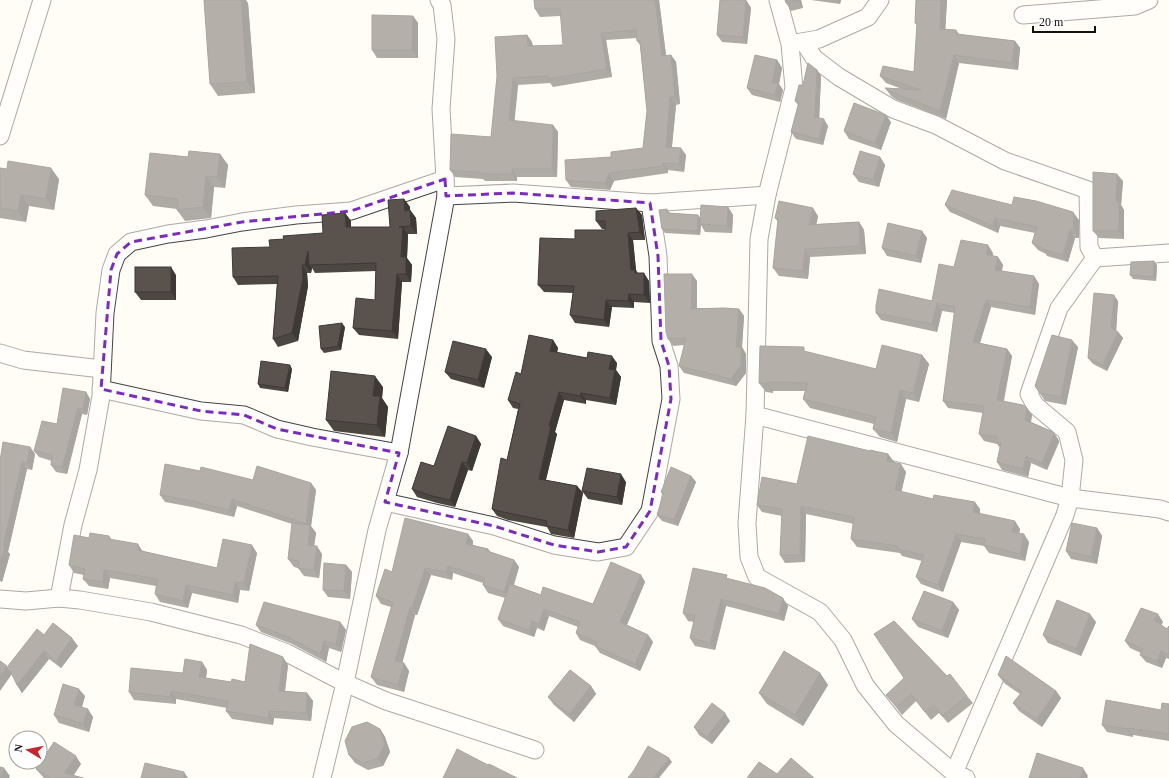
<svg xmlns="http://www.w3.org/2000/svg" width="1169" height="778" viewBox="0 0 1169 778" font-family="Georgia,serif">
  <style>
    .lines { fill: none; stroke-linecap: round; stroke-linejoin: round }
    .minor-casing { stroke: #444; stroke-width: 19 }
    .minor { stroke: #fff; stroke-width: 17 }
    .wall { fill: #4d4742 }
    .shaded-wall { fill: #3f3936 }
    .building { fill: #5a524d; stroke: #3f3936 }
    .marked { fill: none; stroke: #7b2cbf; stroke-width: 3; stroke-dasharray: 8 5; stroke-linejoin: round }
  </style>
  <rect width="100%" height="100%" fill="#fffdf5"/>
  <g class="lines">
    <g class="minor-casing">
      <g id="minor">
        <polyline points="778,0 790,44 794,88 767,195 759,239 755,415 747,523 749,557 757,577 820,612 843,640 865,685 896,724 954,773 966,778"/>
        <polyline points="1023,15 1135,6 1149,0"/>
        <polyline points="804,42 814,58 839,77 893,109 936,125 1005,161 1088,190 1089,247 1095,258"/>
        <polyline points="795,43 819,39 868,17 880,0"/>
        <polyline points="0,136 42,0"/>
        <polyline points="446,196 513,193 650,203 767,195"/>
        <polyline points="1095,258 1169,253"/>
        <polyline points="0,353 23,360 102,369"/>
        <polyline points="101,389 201,411 244,415 277,429 312,437 399,453"/>
        <polyline points="755,415 1070,498 1160,509 1169,512"/>
        <polyline points="385,502 494,526 554,545 598,552 626,547 650,511 671,399 669,366 661,341 658,256 650,203"/>
        <polyline points="59,598 73,525 88,470 101,396 105,313 111,270 117,254 131,242 168,234 206,229 242,222 296,215 351,211 445,179"/>
        <polyline points="0,599 26,601 59,598 80,600 151,612 241,635 287,653 345,683 386,701 535,750"/>
        <polyline points="954,773 1065,515 1070,498 1074,460 1067,432 1035,405 1029,394 1059,308 1095,258"/>
        <polyline points="322,778 345,683 377,530 399,453 446,196 441,109 446,39 442,5 439,0"/>
      </g>
    </g>
    <use href="#minor" class="minor"/>
  </g>
  <g class="wall">
    <polygon points="659,0 666,56 671,55 676,62 680,104 676,105 672,147 686,155 684,172 668,170 668,173 614,181 610,190 571,187 566,180 611,157 643,148 647,111 640,45 637,41 637,38 606,40 612,77 553,87 550,83 518,85 514,121 553,125 558,132 557,177 517,177 517,181 485,181 483,179 455,177 450,170 491,137 527,35 532,42 533,46 563,45 561,16 540,17 535,9"/>
    <polygon points="720,0 746,0 751,8 747,44 722,42 717,35"/>
    <polygon points="785,0 801,0 803,8 791,11 786,3"/>
    <polygon points="811,0 841,0 840,4"/>
    <polygon points="916,0 947,0 945,29 956,30 959,34 1015,41 1020,48 1018,70 959,63 946,119 897,100 891,96 885,88 902,89 886,83 880,76 914,72 917,25 915,23"/>
    <polygon points="248,3 255,93 218,96 210,84"/>
    <polygon points="413,16 418,23 418,58 377,58 372,50"/>
    <polygon points="777,60 782,68 779,84 783,90 780,102 752,95 747,88"/>
    <polygon points="817,70 821,76 819,118 828,126 823,145 796,139 791,132 798,105 795,101 803,85"/>
    <polygon points="891,122 881,150 849,139 844,131"/>
    <polygon points="220,154 228,165 225,188 214,187 211,218 185,221 177,210 177,209 153,206 145,195 188,157"/>
    <polygon points="880,157 885,165 879,187 859,182 853,174"/>
    <polygon points="0,168 59,179 54,210 29,206 26,222 0,218"/>
    <polygon points="1123,181 1121,205 1124,210 1124,239 1099,238 1093,231"/>
    <polygon points="404,199 410,207 410,210 416,218 417,234 408,234 407,258 412,265 411,282 402,282 398,339 359,335 353,328 375,300 376,271 315,273 312,268 311,273 307,273 308,286 298,341 278,347 273,339 277,284 238,285 233,277 270,247 284,239 323,233 345,213 351,221 351,227 390,227"/>
    <polygon points="945,205 1012,205 1079,220 1079,238 1075,238 1068,262 1047,256 1046,254 1038,250 1032,243 1035,233 1000,226 998,233 950,212"/>
    <polygon points="728,207 733,215 732,233 705,232 701,225 700,235 665,233 662,229 667,209 670,213 698,215 700,218"/>
    <polygon points="636,208 642,215 645,240 633,240 636,270 637,273 649,281 650,303 634,302 634,308 612,307 609,327 575,323 570,315 573,293 544,292 538,285 605,230 605,229 602,229 596,221"/>
    <polygon points="818,216 816,224 859,222 864,230 866,254 810,257 808,279 779,276 773,268 778,222 775,218"/>
    <polygon points="922,231 927,238 921,263 887,256 882,248"/>
    <polygon points="993,253 992,256 998,257 1003,265 1002,271 1034,276 1039,284 1035,315 991,307 980,343 1007,349 1012,356 1004,401 1027,408 1032,415 1031,422 1053,432 1058,439 1059,442 1047,470 1031,463 1028,477 1002,470 997,462 1000,448 997,444 984,441 979,434 983,413 948,408 943,401 955,313 942,311 937,332 881,320 876,313 932,301 954,267"/>
    <polygon points="1157,265 1156,281 1133,279 1130,275"/>
    <polygon points="176,275 176,300 141,300 135,292"/>
    <polygon points="697,281 697,308 739,309 744,316 742,347 746,354 746,373 736,386 684,373 679,366 684,345 673,346 668,339"/>
    <polygon points="1118,301 1116,331 1118,332 1123,338 1107,371 1093,364 1088,358"/>
    <polygon points="345,327 341,350 324,353 321,349"/>
    <polygon points="553,340 558,348 557,353 617,363 616,370 621,377 616,405 586,400 586,404 564,400 555,432 557,434 546,480 577,486 583,493 574,538 551,534 547,527 508,520 497,516 492,509 507,460 518,409 513,408 508,400"/>
    <polygon points="1078,347 1066,405 1045,401 1035,386"/>
    <polygon points="807,352 876,369 922,355 929,364 919,402 906,399 897,442 880,437 873,429 874,424 810,408 803,399 805,391 773,391 773,393 766,392 759,383"/>
    <polygon points="492,357 484,388 451,379 445,372"/>
    <polygon points="292,369 288,392 260,388 258,384"/>
    <polygon points="383,387 382,398 388,407 385,437 334,431 326,420"/>
    <polygon points="86,392 90,399 87,415 82,414 67,474 56,472 51,465 52,461 39,457 34,451"/>
    <polygon points="476,436 481,444 472,471 468,470 455,507 437,503 417,497 412,489 434,466"/>
    <polygon points="30,447 35,454 32,470 27,469 8,552 10,554 2,582 0,581 0,461"/>
    <polygon points="870,451 888,454 894,462 893,463 906,472 901,492 980,509 980,514 1020,529 1019,533 1029,542 1025,561 989,553 984,546 961,542 943,592 921,584 916,577 922,561 902,556 900,553 857,547 851,539 854,524 806,514 805,562 785,563 780,555 782,516 762,512 757,505 797,484"/>
    <polygon points="691,476 696,482 678,526 662,521 657,515 664,495 661,492"/>
    <polygon points="253,480 311,483 316,490 311,526 316,533 314,546 322,554 319,578 304,576 298,568 294,567 288,559 292,524 237,506 234,517 192,507 165,502 160,495"/>
    <polygon points="626,482 622,505 588,499 582,491"/>
    <polygon points="1097,528 1102,536 1097,564 1071,559 1066,551"/>
    <polygon points="468,534 473,541 473,545 488,549 491,552 514,560 519,567 514,585 541,595 593,604 641,575 645,582 627,625 648,635 653,642 640,671 600,653 595,646 580,640 576,633 578,627 549,616 544,631 537,628 534,637 503,626 498,619 505,598 488,593 483,585 483,583 453,573 452,580 431,575 417,615 415,615 402,663 404,663 409,671 404,692 377,685 371,677 391,607 381,604 376,596 392,572"/>
    <polygon points="109,536 112,540 142,551 217,568 257,553 249,591 240,590 238,603 192,593 188,608 160,602 155,594 156,586 110,578 108,589 89,586 83,579 84,575 74,573 69,565"/>
    <polygon points="346,565 352,572 350,599 328,597 323,590"/>
    <polygon points="729,579 788,606 784,621 726,606 715,650 695,646 690,638 694,622 688,621 683,613"/>
    <polygon points="953,602 959,610 948,638 918,627 912,619"/>
    <polygon points="340,622 346,630 341,652 329,648 326,662 292,644 261,632 256,625"/>
    <polygon points="1096,622 1081,656 1048,643 1043,635"/>
    <polygon points="1163,622 1161,625 1167,629 1169,626 1169,659 1166,658 1162,668 1146,662 1140,655 1141,653 1130,648 1125,641"/>
    <polygon points="44,635 78,646 61,668 49,659 22,693 17,685"/>
    <polygon points="202,662 207,670 206,678 231,682 245,682 288,665 285,691 307,693 313,701 311,721 274,718 273,725 232,719 226,711 227,708 176,699 176,704 134,700 129,692 183,673"/>
    <polygon points="820,673 828,685 803,726 767,704 759,693"/>
    <polygon points="998,675 1056,691 1061,698 1042,727 1019,711 1013,703 1020,694 1004,683"/>
    <polygon points="947,676 967,696 973,703 948,723 939,713 931,720 916,701 902,715 892,702 886,695"/>
    <polygon points="591,686 596,694 574,722 554,705 548,697"/>
    <polygon points="85,696 82,707 93,717 89,732 59,723 54,715"/>
    <polygon points="1169,704 1169,741 1133,735 1133,737 1107,732 1102,725 1161,710"/>
    <polygon points="730,721 712,744 699,735 694,727"/>
    <polygon points="380,729 385,737 390,752 383,766 368,770 355,763 349,755"/>
    <polygon points="81,764 73,775 83,778 44,778 42,776 36,769"/>
  </g>
  <g class="shaded-wall">
    <polygon points="241,0 246,0 248,3 255,93 247,82"/>
    <polygon points="655,0 659,0 667,63 662,56"/>
    <polygon points="742,0 746,0 751,8 747,44 743,37"/>
    <polygon points="798,0 801,0 803,8"/>
    <polygon points="837,0 841,0 840,4"/>
    <polygon points="941,0 947,0 945,37 940,29"/>
    <polygon points="413,16 418,23 418,58 412,50"/>
    <polygon points="601,33 606,40 612,77 607,69"/>
    <polygon points="527,35 532,42 533,54 528,46"/>
    <polygon points="1015,41 1020,48 1018,70 1012,63"/>
    <polygon points="671,55 676,62 680,104 675,97"/>
    <polygon points="954,55 959,63 946,119 940,111"/>
    <polygon points="777,60 782,68 779,84 783,90 780,102 775,95 772,83"/>
    <polygon points="817,70 821,76 819,124 815,117"/>
    <polygon points="513,78 518,85 514,127 509,120"/>
    <polygon points="670,97 676,105 671,154 666,147"/>
    <polygon points="886,115 891,122 881,150 875,143"/>
    <polygon points="824,119 828,126 823,145 819,139"/>
    <polygon points="553,125 558,132 557,177 552,169"/>
    <polygon points="681,148 686,155 684,172 679,164"/>
    <polygon points="220,154 228,165 225,188 217,177"/>
    <polygon points="880,157 885,165 879,187 873,180"/>
    <polygon points="663,163 668,170 668,173 663,166"/>
    <polygon points="51,168 59,179 54,210 46,199"/>
    <polygon points="512,169 517,177 517,181 512,174"/>
    <polygon points="609,173 614,181 610,190 605,183"/>
    <polygon points="1117,174 1123,181 1121,205 1124,210 1124,239 1119,231 1116,202"/>
    <polygon points="206,176 214,187 211,218 203,207"/>
    <polygon points="21,195 29,206 26,222 18,211"/>
    <polygon points="404,199 410,207 410,218 405,211"/>
    <polygon points="728,207 733,215 732,233 727,226"/>
    <polygon points="636,208 642,215 645,240 640,232"/>
    <polygon points="813,208 818,216 815,232 809,225"/>
    <polygon points="410,210 416,218 417,234 411,226"/>
    <polygon points="1073,212 1079,220 1079,238 1074,230"/>
    <polygon points="345,213 351,221 351,235 346,227"/>
    <polygon points="698,215 701,219 700,224 701,225 700,235 697,231"/>
    <polygon points="995,218 1000,226 998,233 993,226"/>
    <polygon points="859,222 864,230 866,254 860,246"/>
    <polygon points="403,227 408,235 407,258 412,265 411,282 406,274 401,257"/>
    <polygon points="1070,230 1075,238 1068,262 1063,255"/>
    <polygon points="922,231 927,238 921,263 916,256"/>
    <polygon points="628,233 633,240 636,270 640,277 631,270"/>
    <polygon points="988,245 993,253 991,261 986,254"/>
    <polygon points="805,249 810,257 808,279 803,271"/>
    <polygon points="308,251 309,265 312,268 311,273 305,265"/>
    <polygon points="998,257 1003,265 1000,277 995,270"/>
    <polygon points="1154,261 1157,265 1156,281 1153,277"/>
    <polygon points="302,265 307,273 308,286 298,341 292,333"/>
    <polygon points="171,267 176,275 176,300 171,292"/>
    <polygon points="644,273 649,281 650,303 644,295"/>
    <polygon points="397,274 402,282 398,339 392,331"/>
    <polygon points="692,274 697,281 696,316 691,309"/>
    <polygon points="1034,276 1039,284 1035,315 1030,307"/>
    <polygon points="629,294 634,302 634,308 628,301"/>
    <polygon points="1114,295 1118,301 1116,334 1111,328"/>
    <polygon points="606,300 612,307 609,327 604,320"/>
    <polygon points="986,300 991,307 978,349 973,342"/>
    <polygon points="937,303 942,311 937,332 932,324"/>
    <polygon points="739,309 744,316 742,347 746,354 746,373 736,386 731,379 736,347"/>
    <polygon points="342,323 345,327 341,350 338,346"/>
    <polygon points="1118,332 1123,338 1107,371 1103,365"/>
    <polygon points="553,340 558,348 555,359 550,351"/>
    <polygon points="1072,340 1078,347 1066,405 1061,397"/>
    <polygon points="486,349 492,357 484,388 478,380"/>
    <polygon points="1007,349 1012,356 1002,407 997,400"/>
    <polygon points="922,355 929,364 919,402 913,393"/>
    <polygon points="612,356 617,363 616,370 621,377 616,405 610,398 609,369"/>
    <polygon points="290,365 292,369 288,392 285,388"/>
    <polygon points="375,376 383,387 382,398 388,407 385,437 377,425 373,396"/>
    <polygon points="767,382 773,391 773,393 767,384"/>
    <polygon points="900,390 906,399 897,442 891,433"/>
    <polygon points="86,392 90,399 87,415 83,409"/>
    <polygon points="559,392 564,400 555,432 557,434 544,487 539,479 549,426"/>
    <polygon points="581,393 586,400 586,404 580,396"/>
    <polygon points="78,408 82,414 67,474 62,467"/>
    <polygon points="1027,408 1032,415 1030,427 1025,420"/>
    <polygon points="1053,432 1058,439 1059,442 1047,470 1042,463"/>
    <polygon points="476,436 481,444 472,471 467,463"/>
    <polygon points="30,447 35,454 32,470 27,463"/>
    <polygon points="888,454 894,462 892,469 887,461"/>
    <polygon points="1026,456 1031,463 1028,477 1023,469"/>
    <polygon points="22,462 27,469 8,552 10,554 2,582 0,579 0,563 3,546"/>
    <polygon points="462,462 468,470 455,507 450,500"/>
    <polygon points="901,464 906,472 900,498 895,490"/>
    <polygon points="621,474 626,482 622,505 617,497"/>
    <polygon points="691,476 696,482 678,526 674,520"/>
    <polygon points="311,483 316,490 311,526 316,533 313,553 308,545 310,529 306,524"/>
    <polygon points="577,486 583,493 574,538 568,530"/>
    <polygon points="232,499 237,506 234,517 229,510"/>
    <polygon points="975,502 980,509 979,520 973,512"/>
    <polygon points="801,506 806,514 805,562 800,555"/>
    <polygon points="1015,521 1020,529 1018,539 1012,532"/>
    <polygon points="1097,528 1102,536 1097,564 1091,557"/>
    <polygon points="468,534 473,541 471,551 466,544"/>
    <polygon points="956,534 961,542 943,592 938,585"/>
    <polygon points="1024,534 1029,542 1025,561 1020,554"/>
    <polygon points="138,544 143,552 137,550"/>
    <polygon points="252,545 257,553 249,591 244,583"/>
    <polygon points="317,546 322,554 319,578 314,570"/>
    <polygon points="514,560 519,567 509,600 504,592"/>
    <polygon points="346,565 352,572 350,599 344,591"/>
    <polygon points="448,566 453,573 452,580 446,572"/>
    <polygon points="425,568 431,575 417,615 412,608"/>
    <polygon points="104,570 110,578 108,589 103,582"/>
    <polygon points="641,575 645,582 625,629 620,622"/>
    <polygon points="235,582 240,590 238,603 233,595"/>
    <polygon points="186,585 192,593 188,608 183,601"/>
    <polygon points="783,598 788,606 784,621 779,614"/>
    <polygon points="721,599 726,606 715,650 710,643"/>
    <polygon points="953,602 959,610 948,638 942,631"/>
    <polygon points="410,607 415,615 401,668 395,661"/>
    <polygon points="544,609 549,616 544,631 539,624"/>
    <polygon points="1090,614 1096,622 1081,656 1076,649"/>
    <polygon points="1158,614 1163,622 1159,628 1154,620"/>
    <polygon points="532,621 537,628 534,637 529,630"/>
    <polygon points="340,622 346,630 341,652 336,644"/>
    <polygon points="648,635 653,642 640,671 635,664"/>
    <polygon points="72,638 78,646 61,668 56,661"/>
    <polygon points="324,641 329,648 326,662 320,654"/>
    <polygon points="44,651 49,659 22,693 17,685"/>
    <polygon points="1161,651 1166,658 1162,668 1157,661"/>
    <polygon points="283,657 288,665 284,699 279,691"/>
    <polygon points="202,662 207,670 205,684 199,677"/>
    <polygon points="404,663 409,671 404,692 398,685"/>
    <polygon points="7,666 12,674 0,691 0,676"/>
    <polygon points="820,673 828,685 803,726 795,715"/>
    <polygon points="591,686 596,694 574,722 569,714"/>
    <polygon points="79,689 85,696 80,713 74,705"/>
    <polygon points="171,691 176,699 176,704 170,697"/>
    <polygon points="1056,691 1061,698 1042,727 1037,719"/>
    <polygon points="307,693 313,701 311,721 306,713"/>
    <polygon points="88,709 93,717 89,732 83,724"/>
    <polygon points="269,711 274,718 273,725 268,718"/>
    <polygon points="725,713 730,721 712,744 707,737"/>
    <polygon points="1128,728 1133,735 1133,737 1128,729"/>
    <polygon points="380,729 385,737 390,752 383,766 378,758"/>
    <polygon points="76,756 81,764 72,778 64,773"/>
    <polygon points="669,758 672,762 659,778 653,778"/>
    <polygon points="4,768 10,776 9,778 1,778"/>
    <polygon points="1083,768 1088,776 1087,778 1080,778"/>
    <polygon points="184,772 188,778 183,778"/>
  </g>
  <g class="building">
    <polygon points="204,0 241,0 247,82 210,84"/>
    <polygon points="534,0 655,0 662,56 671,55 675,97 670,97 666,147 681,148 679,164 663,163 663,166 609,173 605,183 566,180 565,160 611,157 611,152 643,148 647,111 640,41 637,41 636,30 601,33 607,69 548,79 548,76 513,78 509,120 553,125 552,169 512,169 512,174 480,174 480,172 450,170 451,134 491,137 497,76 495,37 527,35 528,46 563,45 560,9 535,9"/>
    <polygon points="720,0 742,0 746,1 743,37 717,35"/>
    <polygon points="785,0 798,0 786,3"/>
    <polygon points="916,0 941,0 940,29 956,30 956,34 1015,41 1012,63 954,55 940,111 892,92 885,88 921,90 880,76 883,66 914,72 917,23 915,23"/>
    <polygon points="372,15 413,16 412,50 372,50"/>
    <polygon points="755,55 777,60 772,83 778,83 775,95 747,88"/>
    <polygon points="808,63 817,70 815,117 824,119 819,139 791,132 799,102 795,101 799,85 803,85"/>
    <polygon points="854,103 886,115 875,143 844,131"/>
    <polygon points="189,151 220,154 217,177 206,176 203,207 177,210 178,199 145,195 150,153 188,157"/>
    <polygon points="860,151 880,157 873,180 853,174"/>
    <polygon points="8,161 51,168 46,199 21,195 18,211 0,208 0,168 7,169"/>
    <polygon points="1093,172 1117,174 1116,202 1119,202 1119,231 1093,231"/>
    <polygon points="952,190 1012,205 1014,197 1036,201 1073,212 1074,230 1070,230 1063,255 1042,249 1042,248 1032,243 1037,227 995,218 993,226 945,205"/>
    <polygon points="404,199 405,211 410,210 411,226 399,227 403,227 401,257 406,257 406,274 397,274 392,331 353,328 356,298 375,300 376,263 309,265 308,251 305,265 302,265 303,278 292,333 273,339 278,276 233,277 232,248 270,247 269,240 284,239 283,236 323,233 322,215 345,213 346,227 390,227 388,200"/>
    <polygon points="779,201 813,208 809,225 859,222 860,246 805,249 803,271 773,268 778,219 775,218"/>
    <polygon points="701,205 728,207 727,226 700,224"/>
    <polygon points="636,208 640,232 628,233 631,270 635,270 635,273 644,273 644,295 629,294 628,301 606,300 604,320 570,315 574,286 538,285 540,238 575,239 575,230 605,230 605,221 596,221 596,211"/>
    <polygon points="667,209 667,213 698,215 697,231 662,229 659,210"/>
    <polygon points="888,223 922,231 916,256 882,248"/>
    <polygon points="961,240 988,245 986,254 998,257 995,270 1034,276 1030,307 986,300 973,342 1007,349 997,400 1023,405 1027,408 1025,420 1053,432 1054,434 1042,463 1026,456 1023,469 997,462 1001,443 996,442 997,437 979,434 984,406 943,401 955,307 937,303 932,324 876,313 876,306 879,289 932,301 939,264 954,267"/>
    <polygon points="1154,261 1153,277 1130,275 1131,262"/>
    <rect x="135" y="267" width="36" height="25"/>
    <polygon points="664,274 692,274 691,309 724,308 739,309 736,347 741,347 741,365 731,379 679,366 686,338 668,339 666,332"/>
    <polygon points="1094,293 1114,295 1111,328 1118,332 1103,365 1088,358"/>
    <polygon points="342,323 338,346 321,349 319,326"/>
    <polygon points="529,335 553,340 550,351 587,358 588,352 612,356 609,369 615,370 610,398 581,393 580,396 559,392 549,426 551,426 539,479 577,486 568,530 546,526 547,521 503,512 492,509 501,458 507,460 520,404 508,400 516,372 521,374"/>
    <polygon points="1052,335 1072,340 1061,397 1040,393 1035,386"/>
    <polygon points="453,341 486,349 478,380 445,372"/>
    <polygon points="882,345 922,355 913,393 900,390 891,433 873,429 876,417 803,399 808,383 767,382 767,384 759,383 760,346 804,347 804,351 876,369"/>
    <polygon points="261,361 290,365 285,388 258,384"/>
    <polygon points="331,371 375,376 373,396 380,396 377,425 326,420"/>
    <polygon points="63,388 86,392 83,409 78,408 62,467 51,465 52,455 34,451 42,421 57,424"/>
    <polygon points="448,426 476,436 467,463 462,462 450,500 432,496 412,489 421,462 434,466"/>
    <polygon points="808,436 870,451 870,450 888,454 887,461 901,464 895,490 933,499 934,495 975,502 973,512 1015,521 1012,532 1024,534 1020,554 984,545 985,539 956,534 938,585 916,577 924,555 897,549 898,546 851,539 854,517 801,506 800,555 780,555 782,509 757,505 762,477 797,484"/>
    <polygon points="3,442 30,447 27,463 22,462 3,546 5,547 0,563 0,461"/>
    <polygon points="165,464 200,471 201,467 253,480 257,466 311,483 306,524 232,499 229,510 188,500 160,495"/>
    <polygon points="671,467 691,476 674,520 657,515 664,493 661,492"/>
    <polygon points="587,468 621,474 617,497 582,491"/>
    <polygon points="405,518 468,534 466,544 488,549 487,551 514,560 504,592 483,585 485,578 448,566 446,572 425,568 412,608 410,607 395,661 404,663 398,685 371,677 393,602 376,596 385,569 392,572"/>
    <polygon points="292,523 310,525 308,545 317,546 314,570 298,568 299,561 288,559"/>
    <polygon points="1072,523 1097,528 1091,557 1066,551"/>
    <polygon points="90,533 109,536 109,539 138,544 137,550 217,568 223,539 252,545 244,583 235,582 233,595 186,585 183,601 155,594 158,579 104,570 103,582 83,579 85,569 69,565 74,535 89,538"/>
    <polygon points="611,562 641,575 620,622 648,635 635,664 595,646 597,642 576,633 580,622 544,609 539,624 532,621 529,630 498,619 510,584 541,595 543,587 593,604"/>
    <polygon points="324,563 346,565 344,591 323,590"/>
    <polygon points="693,568 727,575 726,578 765,588 783,598 779,614 721,599 710,643 690,638 695,616 683,613"/>
    <polygon points="924,591 953,602 942,631 912,619"/>
    <polygon points="1057,600 1090,614 1076,649 1043,635"/>
    <polygon points="264,602 340,622 336,644 324,641 320,654 286,636 256,625"/>
    <polygon points="1141,608 1158,614 1154,620 1167,629 1169,626 1169,654 1161,651 1157,661 1140,655 1143,649 1125,641"/>
    <polygon points="894,621 947,676 950,674 967,696 942,716 934,705 925,712 911,694 897,707 886,695 904,678 874,634"/>
    <polygon points="53,623 72,638 56,661 44,651 17,685 8,666 37,629 44,635"/>
    <polygon points="250,644 283,657 279,691 307,693 306,713 269,711 268,718 226,711 228,701 171,691 170,697 129,692 131,668 183,673 185,659 202,662 199,677 231,682 232,679 245,682"/>
    <polygon points="784,651 820,673 795,715 759,693"/>
    <polygon points="1006,656 1056,691 1037,719 1013,703 1022,692 998,675"/>
    <polygon points="0,661 7,666 0,676"/>
    <polygon points="570,670 591,686 569,714 548,697"/>
    <polygon points="63,684 79,689 74,705 88,709 83,724 54,715"/>
    <polygon points="1106,700 1161,710 1162,703 1169,704 1169,734 1128,728 1128,729 1102,725"/>
    <polygon points="712,703 725,713 707,737 694,727"/>
    <polygon points="367,722 380,729 385,744 378,758 363,763 349,755 345,741 352,727"/>
    <polygon points="54,742 76,756 64,773 83,778 51,778 36,769"/>
    <polygon points="648,746 669,758 653,778 628,778 634,770"/>
    <polygon points="457,749 488,765 489,764 517,778 443,778"/>
    <polygon points="1037,753 1083,768 1080,778 1029,778"/>
    <polygon points="791,758 814,778 747,778 759,762 777,774"/>
    <polygon points="145,763 184,772 183,778 141,778"/>
    <polygon points="0,767 4,768 1,778 0,778"/>
  </g>
  <path d="M0 0H1169V778H0ZM445,179L446,196L513,193L650,203L658,256L661,341L669,366L671,399L650,511L626,547L598,552L554,545L494,526L385,502L399,453L277,429L244,415L201,411L101,389L111,270L117,254L131,242L242,222L351,211Z" fill="#fffdf5" fill-opacity=".55" fill-rule="evenodd"/>
  <path class="marked" d="M445,179L446,196L513,193L650,203L658,256L661,341L669,366L671,399L650,511L626,547L598,552L554,545L494,526L385,502L399,453L277,429L244,415L201,411L101,389L111,270L117,254L131,242L242,222L351,211Z"/>
  <g transform="translate(28 750) rotate(280)"><circle r="19" fill="#ffffff" stroke="#a0a0a0"/>
  <path d="M0-3L7 15L0 10L-7 15Z" fill="#c4262e"/>
  <text y="-6" font-size="11" font-weight="bold" text-anchor="middle" fill="#111111">N</text>
  </g>
  <path d="M1033 26v6h62v-6" fill="none" stroke="#111111" stroke-width="2"/>
  <text x="1039" y="26" font-size="12" fill="#111111" stroke="#ffffff" stroke-width="3" paint-order="stroke">20 m</text>
</svg>
